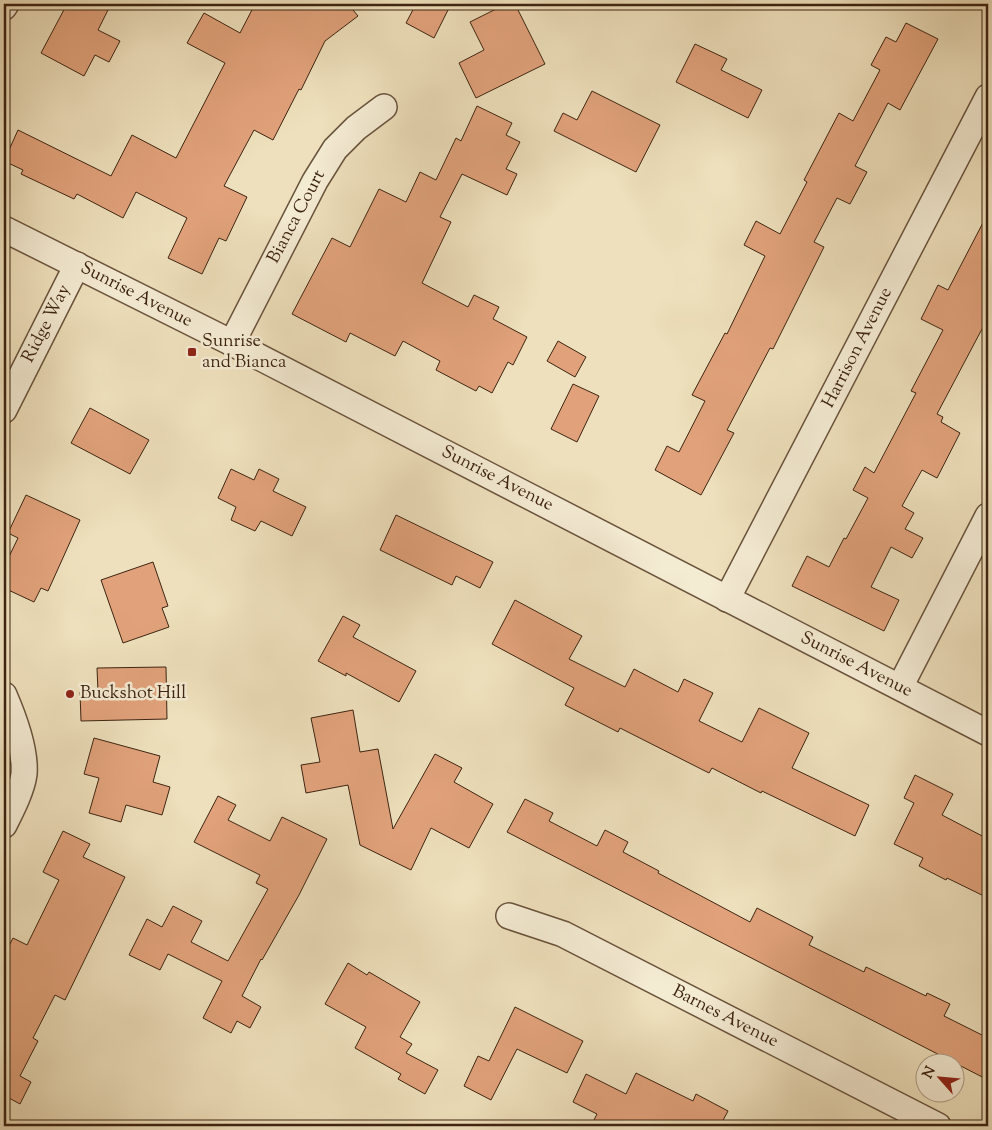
<svg xmlns="http://www.w3.org/2000/svg" width="992" height="1130" viewBox="0 0 992 1130" font-family="'Sorts Mill Goudy',serif">
  <style>
    .building { fill: #e1a27b; stroke: #3d2411 }
    .lines { fill: none; stroke-linecap: round; stroke-linejoin: round }
    .minor-casing { stroke: #69533c; stroke-width: 28 }
    .minor { stroke: #f4ebd3; stroke-width: 25 }
    .poi-dot { fill: #8f2418; stroke: #f4ebd3; stroke-width: 2 }
    .labels { text-anchor: middle; dominant-baseline: central; stroke-width: 5; stroke-linejoin: round; paint-order: stroke }
    .street-label { font-size: 18px; fill: #3d2411; stroke: #f4ebd3 }
    .poi-label { font-size: 18px; fill: #3d2411; stroke: #f4ebd3; text-anchor: start }
  </style>
  <rect width="100%" height="100%" fill="#eee0bc"/>
  <filter id="stains"><feTurbulence type="fractalNoise" baseFrequency=".004" numOctaves="4"/><feColorMatrix values="0 0 0 0 .2 0 0 0 0 .09 0 0 0 0 .02 0 0 0 .5 -.17"/></filter>
  <radialGradient id="worn" r=".72"><stop offset=".6" stop-color="#630" stop-opacity="0"/><stop offset="1" stop-color="#630" stop-opacity=".3"/></radialGradient>
  <g class="building">
    <polygon points="67,4 111,4 98,30 120,41 109,62 95,55 84,76 41,53"/>
    <polygon points="255,4 348,4 358,16 325,41 301,90 299,89 273,140 254,130 224,186 247,197 226,241 219,238 202,274 168,258 187,218 136,192 123,218 77,194 74,199 21,174 23,170 4,161 18,130 111,176 132,135 176,158 225,63 187,43 204,13 240,33"/>
    <polygon points="416,4 451,4 434,38 406,23"/>
    <polygon points="506,4 515,4 545,64 476,98 459,63 484,50 470,22"/>
    <polygon points="906,23 938,39 900,110 888,103 855,166 867,172 850,204 837,198 814,242 824,247 773,349 770,348 727,430 734,433 701,495 655,470 667,446 679,452 705,401 692,395 725,333 727,334 765,256 744,245 756,221 780,234 807,182 804,180 839,113 853,121 880,70 871,65 886,37 896,42"/>
    <polygon points="695,44 727,59 721,70 762,90 748,118 676,82"/>
    <polygon points="592,91 660,125 636,172 554,131 563,113 577,120"/>
    <polygon points="477,106 512,123 506,135 520,142 506,169 517,174 507,195 462,174 440,217 451,222 422,283 468,307 474,295 499,307 493,319 527,337 513,365 508,362 492,393 479,386 476,391 436,370 440,361 403,341 395,356 350,333 346,342 292,314 332,238 350,247 379,189 406,202 420,172 436,180 456,138 461,141"/>
    <polygon points="988,213 988,332 982,329 937,414 943,417 941,422 960,433 937,478 922,470 902,506 914,513 905,529 923,538 912,558 891,547 871,587 899,600 884,631 792,586 807,556 829,567 844,538 846,539 868,498 853,490 865,467 874,473 916,393 911,391 943,330 921,319 938,285 948,290"/>
    <polygon points="558,341 586,357 575,377 547,361"/>
    <polygon points="573,384 599,396 577,442 551,429"/>
    <polygon points="90,408 149,440 130,474 71,443"/>
    <polygon points="231,469 254,480 259,469 279,479 273,491 306,507 292,536 261,521 255,531 231,520 236,507 218,498"/>
    <polygon points="26,495 80,520 48,591 41,588 34,602 4,588 4,567 18,538 8,533"/>
    <polygon points="396,515 493,562 480,588 456,576 452,585 380,550"/>
    <polygon points="153,562 168,606 162,608 169,627 123,643 101,580"/>
    <polygon points="515,600 582,636 569,659 625,687 634,669 678,692 684,679 713,693 699,721 742,742 759,708 809,733 792,768 869,805 855,836 762,791 761,793 712,768 709,773 620,728 618,732 565,705 574,688 492,644"/>
    <polygon points="343,616 360,625 353,637 416,671 399,702 346,673 346,676 318,661"/>
    <polygon points="166,667 167,719 81,721 80,692 98,692 97,668"/>
    <polygon points="353,710 360,752 378,749 393,829 435,754 462,768 454,782 493,804 469,848 431,828 411,870 360,845 348,785 306,793 301,765 320,762 311,718"/>
    <polygon points="94,738 160,756 153,782 170,787 162,815 126,805 121,822 89,813 99,778 84,774"/>
    <polygon points="915,775 953,794 942,815 988,839 988,898 947,878 946,880 919,866 923,858 894,844 914,803 904,798"/>
    <polygon points="218,796 236,805 228,820 270,841 282,817 327,839 299,895 262,960 261,959 242,996 261,1007 250,1028 237,1021 231,1033 203,1018 222,981 168,954 160,970 129,955 147,919 162,927 173,906 202,921 191,942 228,961 268,889 256,883 260,875 194,842"/>
    <polygon points="525,799 553,813 549,821 597,846 605,830 628,842 623,852 659,871 658,873 750,922 757,908 813,937 809,945 864,972 866,967 926,996 927,993 950,1004 944,1016 988,1038 988,1080 507,832"/>
    <polygon points="63,831 90,844 83,857 125,877 65,1000 55,995 33,1038 38,1041 20,1076 31,1082 20,1104 9,1098 4,1107 4,956 13,938 27,945 59,880 43,872"/>
    <polygon points="348,963 367,975 369,972 420,1002 400,1037 412,1044 406,1053 438,1070 425,1094 398,1079 401,1074 355,1048 366,1027 325,1004"/>
    <polygon points="515,1007 583,1041 567,1073 517,1049 491,1100 464,1086 478,1056 489,1061"/>
    <polygon points="636,1073 693,1101 696,1094 728,1111 720,1126 591,1126 597,1114 573,1102 586,1074 626,1094"/>
  </g>
  <g class="lines">
    <g class="minor-casing">
      <g id="minor">
        <polyline points="4,7 6,4"/>
        <polyline points="4,229 232,343 988,733"/>
        <polyline points="232,343 315,181 335,149 356,128 384,107"/>
        <polyline points="4,410 77,265"/>
        <polyline points="727,599 988,97"/>
        <polyline points="900,687 988,516"/>
        <path d="M4,695C14,718 26,749 24,774C22,790 11,811 4,825"/>
        <polyline points="509,916 563,934 938,1126"/>
      </g>
    </g>
    <use href="#minor" class="minor"/>
  </g>
  <g class="poi-dot">
    <rect x="187" y="347" width="10" height="10" rx="2.5"/>
    <circle cx="70" cy="694" r="5"/>
  </g>
  <g class="labels">
    <g class="street-label">
      <text transform="translate(297 217) rotate(-62)">Bianca Court</text>
      <text transform="translate(136 295) rotate(27)">Sunrise Avenue</text>
      <text transform="translate(47 324) rotate(-63)">Ridge Way</text>
      <text transform="translate(858 348) rotate(-63)">Harrison Avenue</text>
      <text transform="translate(497 479) rotate(27)">Sunrise Avenue</text>
      <text transform="translate(856 665) rotate(27)">Sunrise Avenue</text>
      <text transform="translate(725 1017) rotate(27)">Barnes Avenue</text>
    </g>
    <g class="poi-label">
      <text x="202" y="342">Sunrise<tspan x="202" dy="21">and Bianca</tspan></text>
      <text x="80" y="694">Buckshot Hill</text>
    </g>
  </g>
  <rect width="992" height="1130" fill="none" stroke="#eee0bc" stroke-width="20"/>
  <rect x="5" y="5" width="982" height="1120" fill="none" stroke="#3d2411" stroke-width="2.5"/>
  <rect x="10" y="10" width="972" height="1110" fill="none" stroke="#3d2411"/>
  <g transform="translate(940 1078) rotate(297)"><circle r="24" fill="#f4ebd3" stroke="#ab9b85"/>
  <path d="M0-4L9 19L0 12L-9 19Z" fill="#8f2418"/>
  <text y="-8" font-size="14" font-weight="bold" text-anchor="middle" fill="#3d2411">N</text>
  </g>
  <rect width="100%" height="100%" filter="url(#stains)"/>
  <rect width="100%" height="100%" fill="url(#worn)"/>
</svg>
